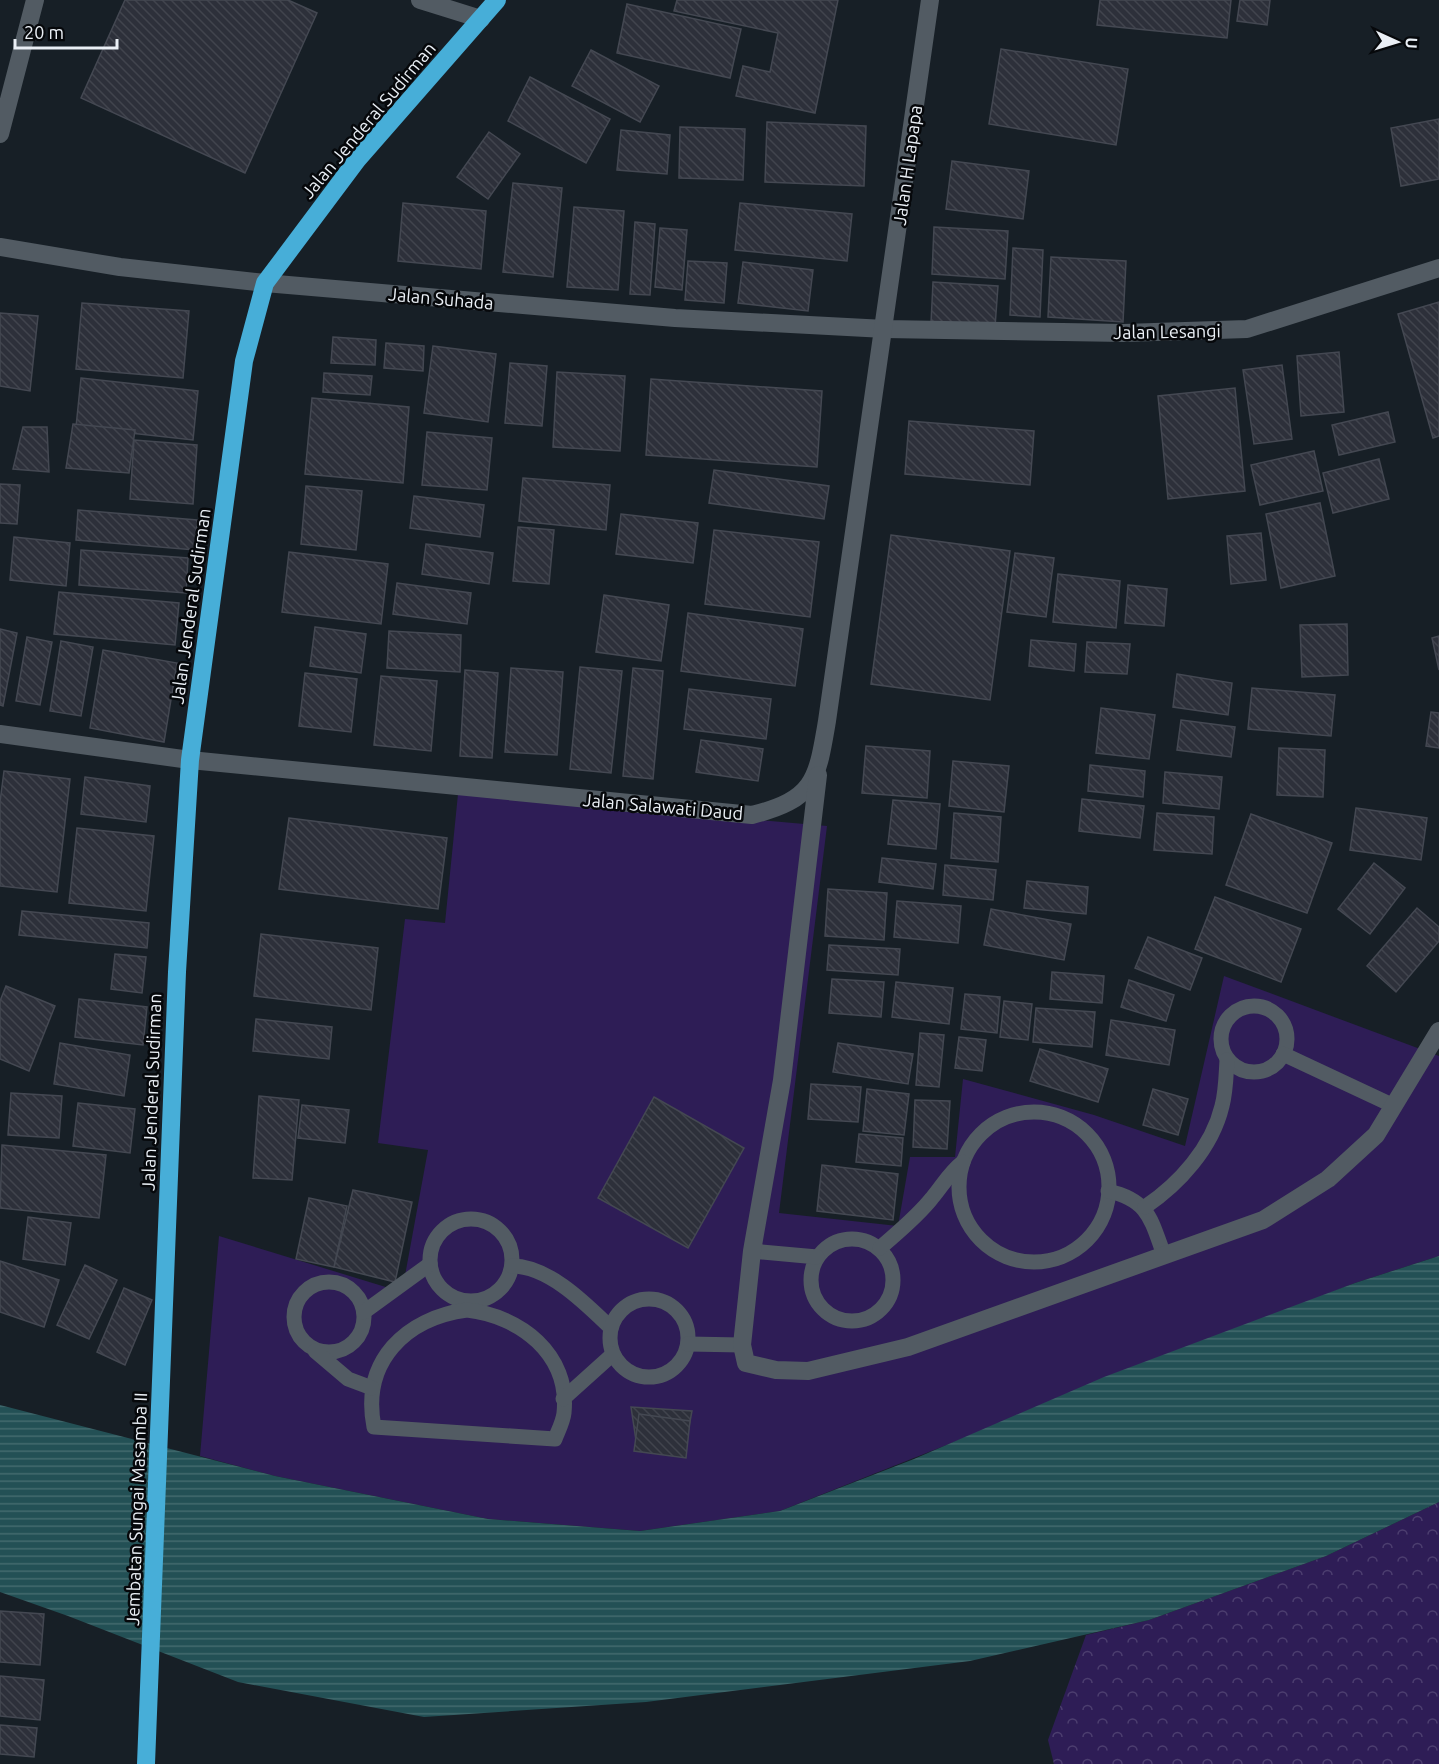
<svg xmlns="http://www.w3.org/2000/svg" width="1439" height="1764" viewBox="0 0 1439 1764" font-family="Ubuntu,sans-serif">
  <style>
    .green { fill: #2e1d56 }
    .forest { fill: url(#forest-crowns) }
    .water { fill: url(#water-rules) }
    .building { fill: url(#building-back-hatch); stroke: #444852; stroke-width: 1.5 }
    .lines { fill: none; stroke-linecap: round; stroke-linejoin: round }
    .lane { stroke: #525b63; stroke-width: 15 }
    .street { stroke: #525b63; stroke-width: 18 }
    .highway { stroke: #47aed8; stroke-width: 18 }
    .labels { text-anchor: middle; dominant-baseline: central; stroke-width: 5; stroke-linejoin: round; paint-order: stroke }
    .street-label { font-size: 18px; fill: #eaeff5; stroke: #06080b }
  </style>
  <defs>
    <pattern id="forest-crowns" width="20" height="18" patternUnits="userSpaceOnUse" patternTransform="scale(1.5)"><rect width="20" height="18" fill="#2e1d56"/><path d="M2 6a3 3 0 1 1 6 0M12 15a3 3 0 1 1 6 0" fill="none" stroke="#4c3e6f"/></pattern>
    <pattern id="water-rules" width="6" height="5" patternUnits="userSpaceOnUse" patternTransform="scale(1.5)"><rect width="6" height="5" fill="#235055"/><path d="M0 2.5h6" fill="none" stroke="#436a6e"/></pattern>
    <pattern id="building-back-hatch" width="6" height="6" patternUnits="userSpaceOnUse" patternTransform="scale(1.5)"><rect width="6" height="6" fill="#2d303a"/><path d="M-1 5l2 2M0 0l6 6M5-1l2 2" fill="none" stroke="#41444d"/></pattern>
  </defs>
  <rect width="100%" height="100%" fill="#171f26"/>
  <polygon class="green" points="458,794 827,826 779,1213 898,1226 910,1157 955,1157 963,1079 1094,1115 1185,1146 1224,976 1439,1056 1439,1256 1355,1283 780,1511 640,1531 488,1519 275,1476 200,1456 219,1236 402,1292 428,1150 378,1143 405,919 445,923"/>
  <polygon class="forest" points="1439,1502 1439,1764 1054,1764 1048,1740 1086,1635 1149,1620 1326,1556"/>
  <polygon class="water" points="1439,1256 1439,1502 1326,1556 1149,1620 970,1661 646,1702 424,1717 238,1682 68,1616 0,1592 0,1405 275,1476 488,1519 640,1531 780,1511 914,1459 1104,1377 1355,1283"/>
  <g class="building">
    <polygon points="125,0 288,0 317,13 245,173 81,98"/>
    <polygon points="677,0 838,0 815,113 736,96 743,66 770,72 778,33 674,11"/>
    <polygon points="1100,0 1231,0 1227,38 1097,25"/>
    <polygon points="1240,0 1270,0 1267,25 1237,21"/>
    <polygon points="627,4 741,29 730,78 617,53"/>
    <polygon points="1001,49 1128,69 1116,145 989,124"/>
    <polygon points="591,50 659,86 640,122 572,86"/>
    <polygon points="530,77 610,119 586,163 508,121"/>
    <polygon points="1439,119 1439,179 1401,186 1391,128"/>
    <polygon points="767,122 866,126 864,186 765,182"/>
    <polygon points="680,127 745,129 743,180 679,178"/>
    <polygon points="621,130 670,135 667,174 617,170"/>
    <polygon points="489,132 520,154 488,199 457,177"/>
    <polygon points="952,161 1029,171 1023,219 946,209"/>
    <polygon points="513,183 562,188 553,277 503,272"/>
    <polygon points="403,203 486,211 481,269 398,261"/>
    <polygon points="740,203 852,214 847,261 735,250"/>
    <polygon points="574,207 624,211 618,290 567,287"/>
    <polygon points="635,222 655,224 650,295 630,294"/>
    <polygon points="934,227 1008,231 1005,279 932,274"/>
    <polygon points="660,228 687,230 682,290 655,287"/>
    <polygon points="1013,248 1043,250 1040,317 1010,315"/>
    <polygon points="1051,257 1126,261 1123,322 1048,317"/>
    <polygon points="688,261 727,263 724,303 685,300"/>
    <polygon points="743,262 813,270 808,311 738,303"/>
    <polygon points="933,282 998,286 995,327 931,323"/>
    <polygon points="1439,302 1439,436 1433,438 1398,314"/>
    <polygon points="82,303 189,311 183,378 76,369"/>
    <polygon points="0,313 38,316 30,391 0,386"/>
    <polygon points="333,337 376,340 375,365 331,363"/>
    <polygon points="386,343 424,346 423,371 384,368"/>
    <polygon points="433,346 496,354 488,422 424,413"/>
    <polygon points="1339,352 1344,412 1301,416 1297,356"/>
    <polygon points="510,363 547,366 542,426 505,423"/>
    <polygon points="1282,365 1292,439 1254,444 1243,370"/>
    <polygon points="557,372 625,376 620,451 553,447"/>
    <polygon points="324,373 372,376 370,395 323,392"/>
    <polygon points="81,378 198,391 193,440 76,427"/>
    <polygon points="651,379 822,391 817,467 646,455"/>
    <polygon points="1235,388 1245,491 1168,499 1158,396"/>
    <polygon points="312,398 409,407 403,483 305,474"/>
    <polygon points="1388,412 1395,442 1339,455 1332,425"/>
    <polygon points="909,421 1034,431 1030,485 905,474"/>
    <polygon points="73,424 135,430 129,473 66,468"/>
    <polygon points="23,427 47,427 49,472 13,469"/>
    <polygon points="427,432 492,438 487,490 422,485"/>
    <polygon points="134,440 197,445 193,504 130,499"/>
    <polygon points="1314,451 1323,491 1260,505 1251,465"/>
    <polygon points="1379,459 1389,499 1333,513 1323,473"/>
    <polygon points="714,470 829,486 824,519 709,503"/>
    <polygon points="523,478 610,485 606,530 519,521"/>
    <polygon points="0,484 20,485 17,524 0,523"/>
    <polygon points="306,486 362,491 356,550 301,544"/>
    <polygon points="414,496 484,505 480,537 410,528"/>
    <polygon points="1320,503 1335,576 1281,588 1266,514"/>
    <polygon points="78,510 197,520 195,550 76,540"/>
    <polygon points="621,514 698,523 693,563 616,554"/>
    <polygon points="518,527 554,530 549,584 513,581"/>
    <polygon points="714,530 819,542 810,617 705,604"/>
    <polygon points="1261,533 1266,580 1231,584 1227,536"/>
    <polygon points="891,535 1010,551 990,700 871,684"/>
    <polygon points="14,537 70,543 66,586 10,580"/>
    <polygon points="426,544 493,553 489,584 422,574"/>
    <polygon points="81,550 188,558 186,593 79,585"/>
    <polygon points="289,552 388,564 381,624 282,612"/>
    <polygon points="1015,553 1054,558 1046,617 1007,612"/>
    <polygon points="1058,574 1120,581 1116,628 1053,622"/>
    <polygon points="397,583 471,593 467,624 393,614"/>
    <polygon points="1128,585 1167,589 1164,626 1125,623"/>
    <polygon points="59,592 179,603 175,645 54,634"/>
    <polygon points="604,595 669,605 661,661 596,652"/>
    <polygon points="688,613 803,629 795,686 681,671"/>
    <polygon points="1347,624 1348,675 1302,677 1300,625"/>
    <polygon points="315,627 366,634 361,673 310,666"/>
    <polygon points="0,629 17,633 3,706 0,705"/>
    <polygon points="389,631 461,635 460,672 387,668"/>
    <polygon points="1439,636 1439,670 1432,638"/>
    <polygon points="27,637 52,642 40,705 16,701"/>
    <polygon points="1031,640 1076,644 1074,671 1029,666"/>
    <polygon points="61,641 93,647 81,716 50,711"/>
    <polygon points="1087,642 1130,644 1127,674 1085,672"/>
    <polygon points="103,650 177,663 164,742 90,728"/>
    <polygon points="580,667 622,671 611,773 570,769"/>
    <polygon points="511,668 563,672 557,755 505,752"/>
    <polygon points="633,668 663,671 653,779 623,776"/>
    <polygon points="465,670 498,673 492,758 460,756"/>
    <polygon points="305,673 357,679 351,732 299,726"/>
    <polygon points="1177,674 1232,683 1228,715 1173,707"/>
    <polygon points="381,676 437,681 431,751 374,745"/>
    <polygon points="1252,688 1335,695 1331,736 1248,729"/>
    <polygon points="689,689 771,699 766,739 684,729"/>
    <polygon points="1101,708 1155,715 1149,759 1096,753"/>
    <polygon points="1431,712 1439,713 1439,748 1426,746"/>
    <polygon points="1181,720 1235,727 1231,757 1177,750"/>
    <polygon points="701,740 763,749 758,781 696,772"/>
    <polygon points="866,746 930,751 927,798 862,793"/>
    <polygon points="1279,748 1325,750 1323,797 1277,795"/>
    <polygon points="953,761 1009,766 1004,812 949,806"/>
    <polygon points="1090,765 1145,771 1143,797 1088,791"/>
    <polygon points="4,771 70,779 57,892 0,886 0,802"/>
    <polygon points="1165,772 1222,777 1219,809 1163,803"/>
    <polygon points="85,777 150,786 146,822 81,814"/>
    <polygon points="1082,799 1144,806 1140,838 1079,831"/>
    <polygon points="893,800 940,804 936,849 888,844"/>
    <polygon points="1356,808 1427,818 1421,860 1350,850"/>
    <polygon points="954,813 1001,817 998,862 951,858"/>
    <polygon points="1157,813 1214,817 1212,854 1154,850"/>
    <polygon points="1251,814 1332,843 1307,913 1226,885"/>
    <polygon points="289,818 447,838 438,909 279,889"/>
    <polygon points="77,828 154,836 146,911 69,903"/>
    <polygon points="882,858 936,864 933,889 879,882"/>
    <polygon points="1374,863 1405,888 1370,934 1338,909"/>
    <polygon points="945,865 996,870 993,900 943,895"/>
    <polygon points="1027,881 1088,887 1086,914 1024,908"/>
    <polygon points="828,889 887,893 884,940 825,936"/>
    <polygon points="1215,897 1301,929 1281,982 1195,949"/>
    <polygon points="897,901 961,906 958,943 894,937"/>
    <polygon points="1417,908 1439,927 1439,941 1396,992 1367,966"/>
    <polygon points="991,909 1071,924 1064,960 984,945"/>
    <polygon points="22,911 149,923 147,948 19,935"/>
    <polygon points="261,934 378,948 371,1010 254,996"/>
    <polygon points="1148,937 1202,958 1190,990 1135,968"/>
    <polygon points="829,945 900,949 898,975 827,970"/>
    <polygon points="115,954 146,957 142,993 111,989"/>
    <polygon points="1052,972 1104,976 1102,1003 1050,999"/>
    <polygon points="832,979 884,982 881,1017 829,1013"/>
    <polygon points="1129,980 1174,995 1166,1021 1121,1007"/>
    <polygon points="896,982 953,988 949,1024 892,1017"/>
    <polygon points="6,986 55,1006 29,1071 0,1059 0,1001"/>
    <polygon points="965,994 1000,997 997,1033 961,1029"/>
    <polygon points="79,999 147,1007 143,1045 75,1037"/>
    <polygon points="1004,1001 1032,1004 1028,1040 1000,1037"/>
    <polygon points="1036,1008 1095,1012 1092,1047 1033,1042"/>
    <polygon points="256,1019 332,1027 329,1059 253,1051"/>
    <polygon points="1111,1020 1175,1030 1169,1065 1106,1055"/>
    <polygon points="920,1033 944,1035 939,1087 916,1085"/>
    <polygon points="959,1037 986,1040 982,1071 955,1068"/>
    <polygon points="60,1043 130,1055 124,1096 54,1084"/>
    <polygon points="838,1043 913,1054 908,1084 833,1072"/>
    <polygon points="1040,1049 1108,1069 1098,1102 1030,1081"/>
    <polygon points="811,1084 861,1087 858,1122 808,1119"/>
    <polygon points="867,1089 909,1094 904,1135 863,1131"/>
    <polygon points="1153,1089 1188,1099 1178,1135 1143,1125"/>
    <polygon points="11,1093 62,1096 59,1138 8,1135"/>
    <polygon points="259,1096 299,1100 292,1180 253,1178"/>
    <polygon points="654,1097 744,1148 688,1248 598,1198"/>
    <polygon points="915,1100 950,1101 947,1149 913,1147"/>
    <polygon points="78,1103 135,1109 130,1153 73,1146"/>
    <polygon points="302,1105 349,1110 345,1143 298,1138"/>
    <polygon points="859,1134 903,1138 901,1166 856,1162"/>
    <polygon points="2,1145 106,1155 99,1218 0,1208"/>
    <polygon points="822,1165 898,1174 893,1220 817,1211"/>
    <polygon points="353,1190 412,1202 395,1282 334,1267"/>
    <polygon points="309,1198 347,1206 334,1267 296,1259"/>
    <polygon points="28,1217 71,1223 65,1265 23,1259"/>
    <polygon points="0,1261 59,1280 44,1327 0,1312"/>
    <polygon points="85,1265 117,1280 89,1339 57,1325"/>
    <polygon points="124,1288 152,1300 125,1365 97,1352"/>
    <polygon points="631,1407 692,1411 684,1453 637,1447"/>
    <polygon points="639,1414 690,1421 686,1458 634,1451"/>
    <polygon points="0,1611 44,1614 40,1665 0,1662"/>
    <polygon points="0,1676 44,1680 40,1720 0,1716"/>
    <polygon points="0,1725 37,1728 34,1757 0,1754"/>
  </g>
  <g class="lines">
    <g class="lane">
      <circle cx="1254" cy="1039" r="33"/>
      <polyline points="1283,1054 1394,1106"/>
      <circle cx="1034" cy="1187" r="75"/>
      <path d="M1108,1191C1149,1200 1151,1220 1164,1255"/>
      <path d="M1145,1207C1179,1184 1212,1148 1222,1106C1226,1091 1226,1075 1227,1060"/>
      <circle cx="471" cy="1260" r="41"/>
      <circle cx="852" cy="1280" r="41"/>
      <path d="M880,1248C898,1232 917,1217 932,1198C943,1185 949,1173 963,1162"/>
      <polyline points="752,1251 817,1257"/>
      <path d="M512,1266C549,1266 586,1304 611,1328"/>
      <circle cx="329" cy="1317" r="35"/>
      <circle cx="649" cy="1338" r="39"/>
      <path d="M467,1310C520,1316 570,1354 564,1413C563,1422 558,1431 555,1439L374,1427C361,1361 406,1318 467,1310Z"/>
      <polyline points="364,1312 430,1264"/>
      <polyline points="688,1344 742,1345"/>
      <polyline points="315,1351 348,1379 372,1388"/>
      <polyline points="563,1399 613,1354"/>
    </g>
    <g class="street">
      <polyline points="420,0 481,19"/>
      <polyline points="0,134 35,0"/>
      <polyline points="0,247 120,267 265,283 675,318 885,329 1124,333 1247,329 1439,268"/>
      <path d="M0,734L190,760L752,815C815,799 817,780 827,721L930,0"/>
      <polyline points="818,775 782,1080 752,1251 742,1345 746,1363 776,1370 808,1371 908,1347 1263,1220 1328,1179 1376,1135 1439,1031"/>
    </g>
    <polyline class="highway" points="146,1764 177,972 190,760 244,361 265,283 357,160 497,0"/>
  </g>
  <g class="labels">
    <g class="street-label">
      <text transform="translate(368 120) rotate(-50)">Jalan Jenderal Sudirman</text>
      <text transform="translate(907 165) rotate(-82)">Jalan H Lapapa</text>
      <text transform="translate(441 298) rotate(5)">Jalan Suhada</text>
      <text transform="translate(1167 331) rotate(-1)">Jalan Lesangi</text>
      <text transform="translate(190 606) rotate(-82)">Jalan Jenderal Sudirman</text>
      <text transform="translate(663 806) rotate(5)">Jalan Salawati Daud</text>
      <text transform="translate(151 1092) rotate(-88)">Jalan Jenderal Sudirman</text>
      <text transform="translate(136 1509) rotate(-88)">Jembatan Sungai Masamba II</text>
    </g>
  </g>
  <g transform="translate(1397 42) rotate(94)" stroke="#06080b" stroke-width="4.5" paint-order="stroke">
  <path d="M0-4.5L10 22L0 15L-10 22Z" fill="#eaeff5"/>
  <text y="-9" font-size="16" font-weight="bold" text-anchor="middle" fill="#eaeff5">U</text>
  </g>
  <path d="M15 39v9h102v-9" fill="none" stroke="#eaeff5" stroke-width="3"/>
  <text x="24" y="39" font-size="18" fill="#eaeff5" stroke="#06080b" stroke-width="4.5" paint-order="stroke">20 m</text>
</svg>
